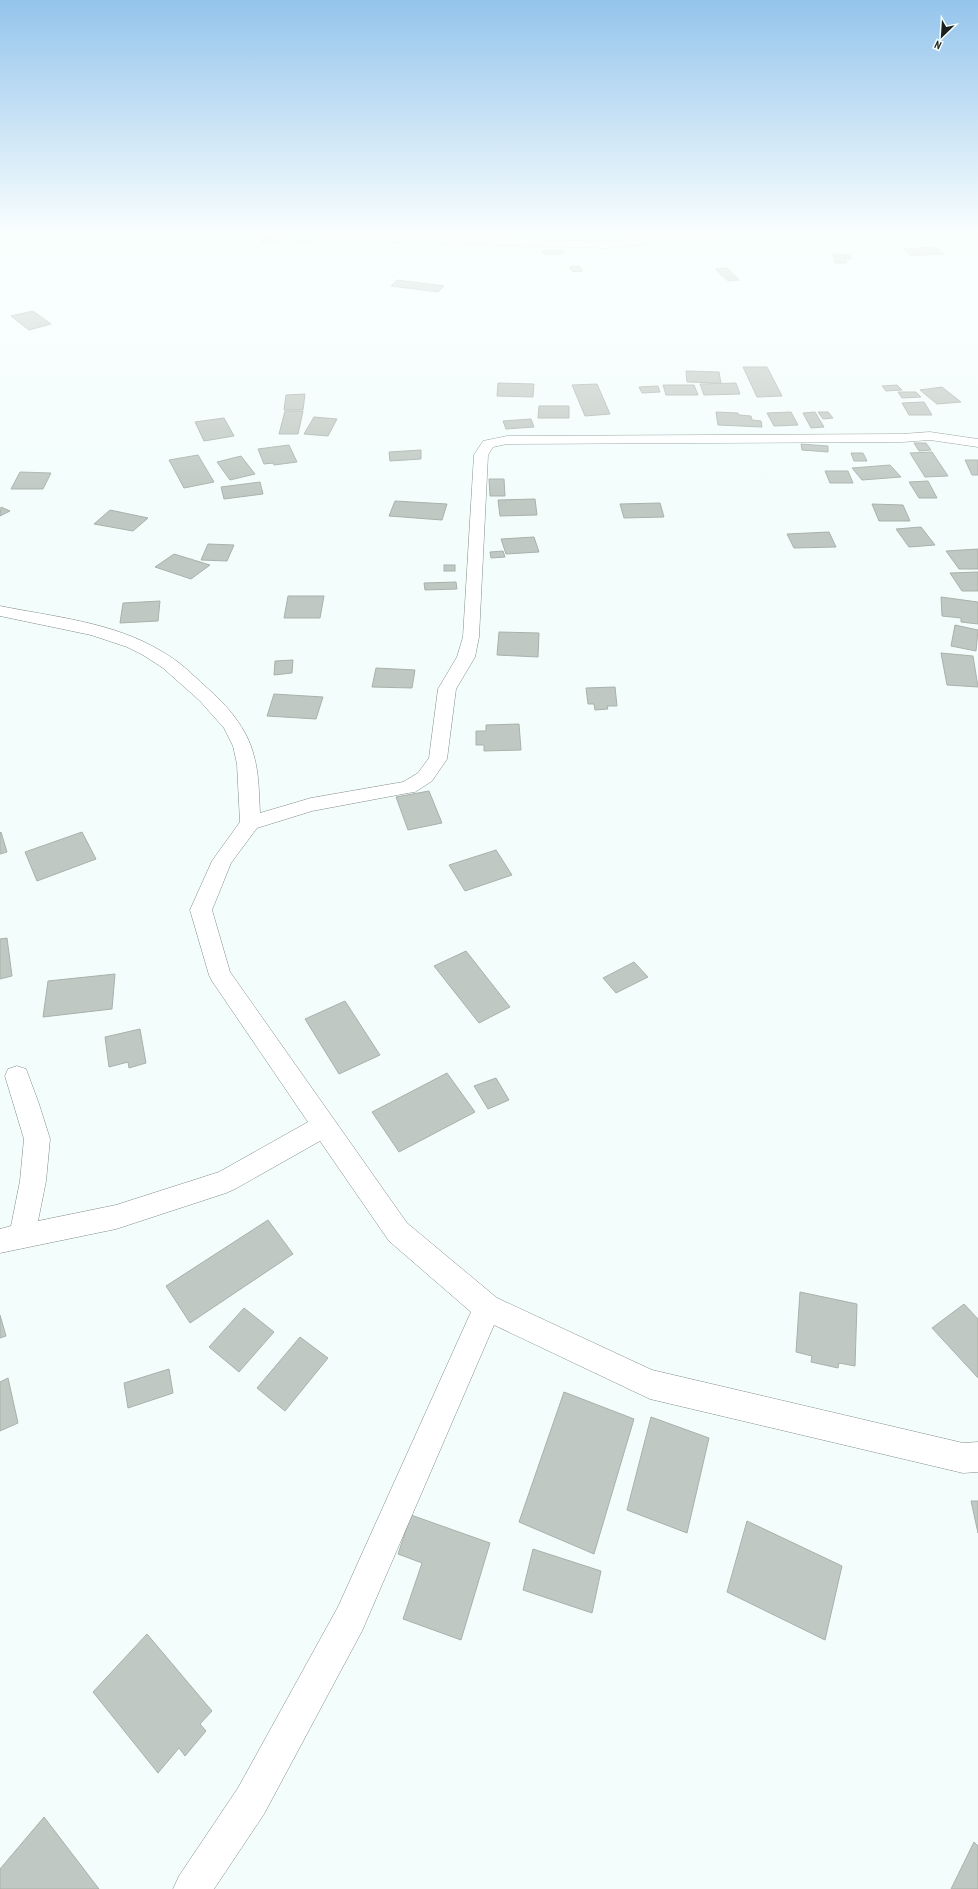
<svg xmlns="http://www.w3.org/2000/svg" width="978" height="1889" viewBox="0 0 978 1889" font-family="'PT Sans Narrow',sans-serif">
  <style>
    .building { fill: #bfc8c2; stroke: #a9b1ab }
    .lines { fill: none; stroke-linecap: round; stroke-linejoin: round }
    .minor-casing { stroke: #828c8a; stroke-width: 1 }
    .minor { fill: #fff; fill-rule: evenodd }
  </style>
  <rect width="100%" height="100%" fill="#f3fefc"/>
  <g class="building">
    <polygon points="268,237 279,239 270,244 260,242"/>
    <polygon points="304,238 313,240 306,244 297,243"/>
    <polygon points="936,247 944,254 910,256 903,249"/>
    <polygon points="543,250 564,251 563,254 543,254"/>
    <polygon points="833,254 850,255 851,259 846,259 847,263 835,263"/>
    <polygon points="579,266 583,271 573,272 569,267"/>
    <polygon points="727,268 739,280 728,281 715,269"/>
    <polygon points="397,280 444,286 438,292 391,286"/>
    <polygon points="33,311 51,324 29,330 11,316"/>
    <polygon points="743,367 767,367 782,396 757,397"/>
    <polygon points="686,371 719,372 721,383 687,382"/>
    <polygon points="498,383 534,384 533,397 497,396"/>
    <polygon points="736,383 740,394 704,395 700,384"/>
    <polygon points="597,384 610,414 585,416 572,385"/>
    <polygon points="663,385 694,385 698,395 666,395"/>
    <polygon points="897,385 902,390 886,391 882,386"/>
    <polygon points="658,386 660,392 642,393 639,387"/>
    <polygon points="942,387 961,402 937,404 920,390"/>
    <polygon points="898,392 916,392 921,397 902,398"/>
    <polygon points="305,394 303,410 284,410 286,395"/>
    <polygon points="924,402 932,415 909,415 902,403"/>
    <polygon points="539,406 569,406 569,418 538,418"/>
    <polygon points="285,411 303,411 298,434 279,434"/>
    <polygon points="716,412 738,413 739,415 751,416 752,420 761,421 762,427 718,425"/>
    <polygon points="791,412 798,425 774,426 767,413"/>
    <polygon points="815,412 824,427 811,428 803,413"/>
    <polygon points="818,412 828,412 833,418 823,419"/>
    <polygon points="314,417 337,419 328,436 304,434"/>
    <polygon points="224,418 234,436 204,441 195,422"/>
    <polygon points="531,419 534,427 506,429 503,421"/>
    <polygon points="914,443 926,443 931,450 919,451"/>
    <polygon points="801,444 828,446 828,452 802,450"/>
    <polygon points="289,445 297,462 274,465 273,463 264,464 258,449"/>
    <polygon points="421,450 421,459 390,461 389,452"/>
    <polygon points="932,452 948,476 925,477 910,453"/>
    <polygon points="851,453 863,453 867,461 854,461"/>
    <polygon points="198,455 214,482 184,488 169,460"/>
    <polygon points="241,456 255,474 230,480 217,462"/>
    <polygon points="965,460 978,460 978,475 972,475"/>
    <polygon points="890,465 901,477 862,480 852,468"/>
    <polygon points="825,471 848,471 853,483 830,483"/>
    <polygon points="20,472 51,473 43,489 11,489"/>
    <polygon points="489,479 504,479 505,496 490,496"/>
    <polygon points="928,481 937,498 919,498 909,482"/>
    <polygon points="260,482 263,494 224,499 221,487"/>
    <polygon points="535,499 537,515 500,516 498,500"/>
    <polygon points="395,501 447,504 442,520 389,516"/>
    <polygon points="660,503 664,517 624,518 620,504"/>
    <polygon points="872,504 903,505 910,521 879,521"/>
    <polygon points="1,507 10,511 0,516"/>
    <polygon points="110,510 148,518 133,531 94,524"/>
    <polygon points="921,527 935,545 909,547 896,529"/>
    <polygon points="829,532 836,547 794,548 787,534"/>
    <polygon points="534,537 539,552 506,554 501,539"/>
    <polygon points="208,544 234,545 227,561 201,560"/>
    <polygon points="978,549 978,569 959,569 946,551"/>
    <polygon points="503,551 505,557 491,558 490,552"/>
    <polygon points="174,554 210,565 191,579 155,567"/>
    <rect x="444" y="565" width="11" height="6"/>
    <polygon points="978,572 978,591 962,591 950,573"/>
    <polygon points="456,582 457,589 425,590 424,583"/>
    <polygon points="288,596 324,596 320,618 284,618"/>
    <polygon points="941,597 978,602 978,624 961,622 961,618 942,616"/>
    <polygon points="160,601 158,621 120,623 123,603"/>
    <polygon points="955,625 978,630 976,651 951,646"/>
    <polygon points="499,632 539,633 538,657 497,655"/>
    <polygon points="941,653 973,656 978,687 947,685"/>
    <polygon points="293,660 292,673 274,675 275,661"/>
    <polygon points="376,668 415,670 412,688 372,687"/>
    <polygon points="615,687 617,706 607,706 608,709 595,710 594,704 588,704 586,688"/>
    <polygon points="274,694 323,697 316,719 267,716"/>
    <polygon points="519,724 521,750 484,751 484,745 476,745 476,731 486,731 486,725"/>
    <polygon points="429,791 442,823 408,830 396,797"/>
    <polygon points="1,832 7,852 0,854 0,833"/>
    <polygon points="82,832 96,859 37,881 25,852"/>
    <polygon points="496,850 512,875 465,891 449,865"/>
    <polygon points="7,938 12,976 0,979 0,939"/>
    <polygon points="466,951 510,1007 479,1023 434,966"/>
    <polygon points="634,962 648,977 616,993 603,978"/>
    <polygon points="115,974 112,1009 43,1017 48,981"/>
    <polygon points="345,1001 380,1055 339,1074 305,1019"/>
    <polygon points="140,1029 146,1063 129,1068 128,1062 109,1067 105,1037"/>
    <polygon points="447,1073 475,1112 399,1152 372,1112"/>
    <polygon points="496,1078 509,1100 488,1109 474,1086"/>
    <polygon points="268,1220 293,1254 190,1323 166,1286"/>
    <polygon points="800,1292 857,1304 855,1366 839,1363 838,1368 811,1362 812,1356 796,1352"/>
    <polygon points="964,1304 978,1319 978,1378 932,1328"/>
    <polygon points="244,1308 274,1332 239,1372 209,1347"/>
    <polygon points="0,1315 6,1336 0,1338"/>
    <polygon points="300,1337 328,1358 285,1411 257,1388"/>
    <polygon points="169,1369 173,1393 128,1408 124,1383"/>
    <polygon points="8,1378 18,1423 0,1431 0,1382"/>
    <polygon points="564,1392 634,1419 594,1554 519,1522"/>
    <polygon points="651,1417 709,1438 687,1533 627,1510"/>
    <polygon points="971,1501 978,1501 978,1533"/>
    <polygon points="411,1515 490,1543 461,1640 403,1619 422,1563 398,1554"/>
    <polygon points="747,1521 842,1566 825,1640 727,1592"/>
    <polygon points="533,1549 601,1571 592,1613 523,1590"/>
    <polygon points="147,1634 212,1711 200,1724 206,1731 185,1756 179,1748 158,1773 93,1692"/>
    <polygon points="44,1817 99,1889 0,1889 0,1869"/>
    <polygon points="974,1842 978,1846 978,1889 951,1889"/>
  </g>
  <g class="lines">
    <g class="minor-casing">
      <g id="minor">
        <polygon points="322,234 607,242 676,234 710,234 705,237 607,248 355,241 327,237"/>
        <path d="M930,432L978,439V447L930,440L902,442L507,444L493,447L488,455L479,637L475,657L456,689L447,759L432,781L415,792L408,793L312,811L257,828L231,863L212,910L230,972L407,1223L497,1298L652,1370L963,1443L978,1442V1472L963,1473L650,1399L494,1325L362,1631L264,1814L214,1889H173L179,1876L238,1788L338,1607L471,1312L389,1241L320,1141L235,1189L226,1193L116,1229L0,1253V1229L11,1226L20,1181L24,1139L5,1076L8,1069L17,1066L26,1069L39,1104L50,1139L46,1181L38,1221L116,1205L219,1172L308,1122L212,981L209,975L190,910L212,861L240,822L237,764L233,746L224,728L200,701L163,668L143,655L127,647L91,635L0,616V606C54,617 113,622 161,651C178,660 192,674 206,687C227,705 247,728 254,756C259,774 259,794 260,813L311,798L403,782L418,773L429,758L438,689L457,657L463,637L474,455L483,441L507,436L902,434Z"/>
      </g>
    </g>
    <use href="#minor" class="minor"/>
  </g>
  <linearGradient id="sky" x2="0" y2="1"><stop stop-color="#94c4ec"/><stop offset="0.47" stop-color="#fafffe"/><stop offset="1" stop-color="#fafffe" stop-opacity="0"/></linearGradient>
  <rect width="978" height="499" fill="url(#sky)"/>
  <g transform="translate(942 36) rotate(205)" stroke="#f3fefc" stroke-width="3" paint-order="stroke">
  <path d="M0-3L7 15L0 10L-7 15Z" fill="#1c201f"/>
  <text y="-6" font-size="11" font-weight="bold" text-anchor="middle" fill="#1c201f">N</text>
  </g>
</svg>
